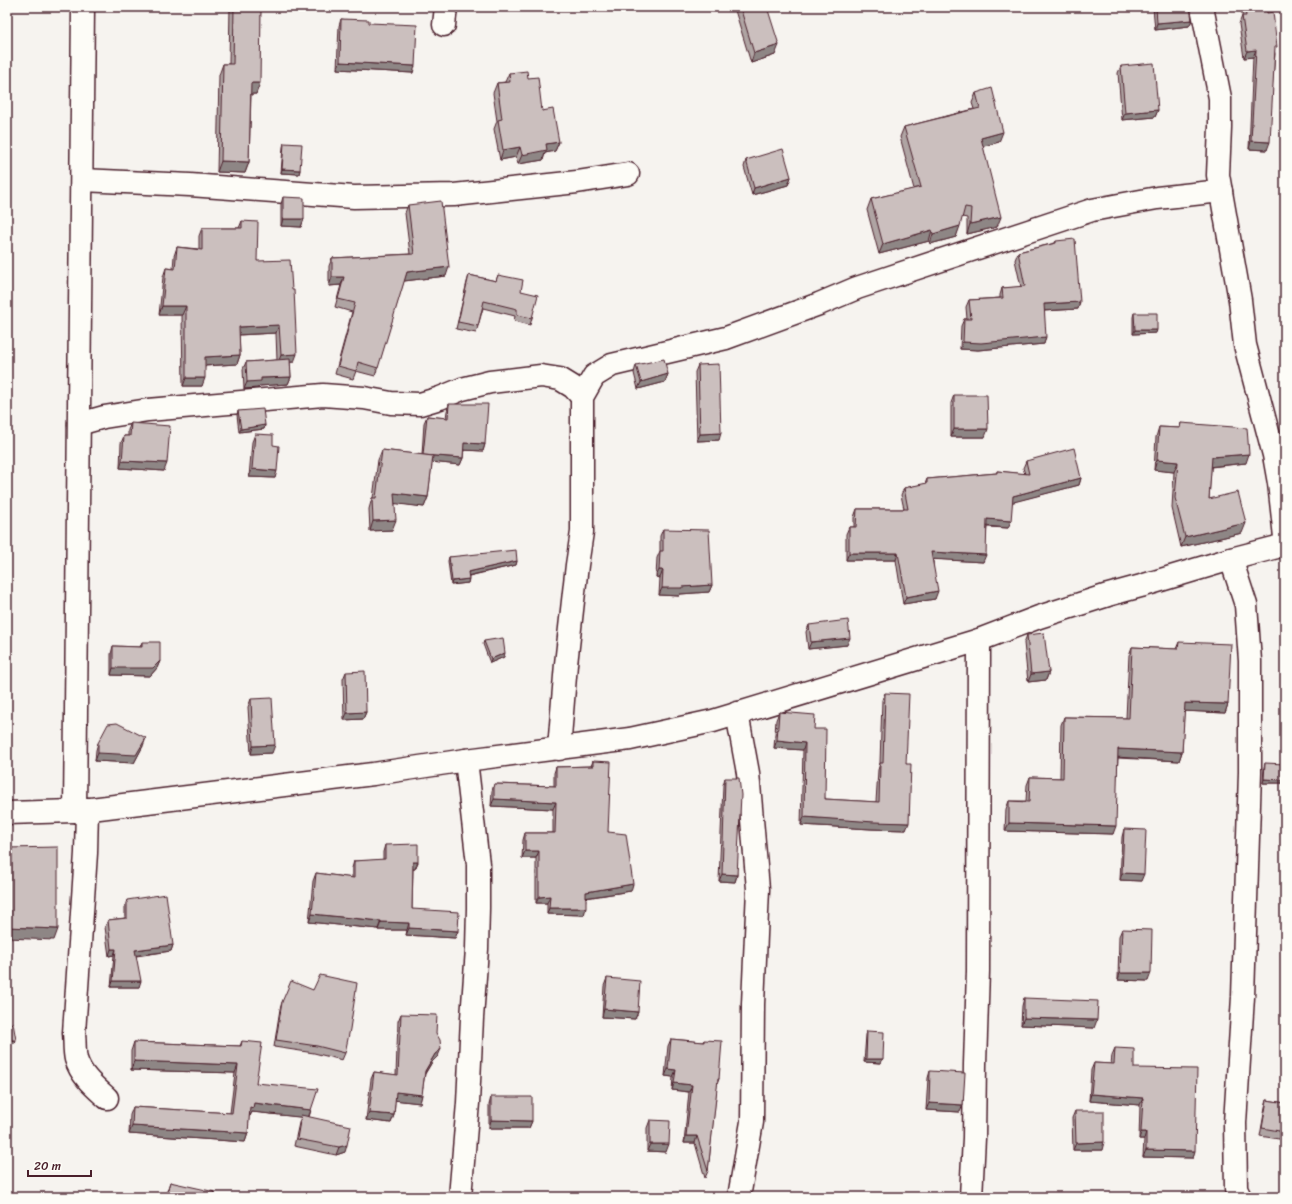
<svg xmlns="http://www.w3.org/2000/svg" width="1292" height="1204" viewBox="0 0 1292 1204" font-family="Sriracha,sans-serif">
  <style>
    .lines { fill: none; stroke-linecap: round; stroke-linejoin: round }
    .minor-casing { stroke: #4a1f2b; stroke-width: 25 }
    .minor { stroke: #fdfcf7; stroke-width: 22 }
    .wall { fill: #afa4a3; stroke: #4a1f2b }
    .shaded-wall { fill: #8e8685; stroke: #4a1f2b }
    .building { fill: #cbbfbe; stroke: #4a1f2b }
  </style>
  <rect width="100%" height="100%" fill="#f6f3ef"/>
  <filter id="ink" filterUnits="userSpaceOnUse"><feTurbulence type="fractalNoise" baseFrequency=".025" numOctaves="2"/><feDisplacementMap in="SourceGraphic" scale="8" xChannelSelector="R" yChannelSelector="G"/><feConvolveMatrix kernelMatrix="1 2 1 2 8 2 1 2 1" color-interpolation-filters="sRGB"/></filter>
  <g filter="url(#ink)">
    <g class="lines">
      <g class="minor-casing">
        <g id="minor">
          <polyline points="1202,7 1220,98 1220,127 1218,175 1240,300 1245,345 1274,455 1279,483 1285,537"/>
          <polyline points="444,25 446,7"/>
          <polyline points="82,180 190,185 354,197 454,195 577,182 628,174"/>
          <polyline points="79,424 104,417 148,410 323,395 364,398 391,403 420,404 440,398 462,389 490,382 541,376 560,379 573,387 582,397"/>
          <polyline points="1231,559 1246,605 1250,661 1250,772 1243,997 1235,1123 1236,1189 1240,1197"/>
          <polyline points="737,713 748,773 758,889 753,1004 752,1122 739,1197"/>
          <polyline points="559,749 566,664 577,565 582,532 582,397 594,376 612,365 726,338 819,304 857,288 1092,210 1157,198 1221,191"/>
          <path d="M87,809L86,853L74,1033C75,1041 74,1051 76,1059C81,1076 95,1087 107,1098"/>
          <polyline points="75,811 83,7"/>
          <polyline points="7,813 75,811 373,774 466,760 630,739 713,721 979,640 1039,617 1108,595 1141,586 1231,559 1285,545"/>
          <polyline points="460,1197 468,1103 472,1018 477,949 478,908 478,864 466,760"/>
          <polyline points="971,1197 974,1138 975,1064 978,971 979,640"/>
        </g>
      </g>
      <use href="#minor" class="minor"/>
    </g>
    <g class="wall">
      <polygon points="230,7 261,7 256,94 251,94 249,162 245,173 217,172 219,75 223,64 229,64"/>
      <polygon points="734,7 767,7 775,55 751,63"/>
      <polygon points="1153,7 1190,7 1192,20 1189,26 1155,30"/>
      <polygon points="1243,7 1267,7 1267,13 1275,54 1267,150 1249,149 1253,57 1244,58 1239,24 1242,16 1242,12"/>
      <polygon points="341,19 369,23 413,73 337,69 339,26"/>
      <polygon points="1121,66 1158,110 1155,117 1122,120 1118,73"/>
      <polygon points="509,73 528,78 542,111 559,142 555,151 545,153 543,160 518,164 516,157 500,160 494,129 497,121 493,93 497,83 505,82"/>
      <polygon points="976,93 999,142 983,146 997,227 967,234 967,218 962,217 956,237 930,244 929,241 879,254 867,210 871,199 914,189 900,137 904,127 974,109 972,103"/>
      <polygon points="284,143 300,170 299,174 281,173 283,147"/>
      <polygon points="746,160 791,177 788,185 752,195 744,167"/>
      <polygon points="283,197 304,219 301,227 281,226 281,204"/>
      <polygon points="408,205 446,276 404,281 375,376 356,371 353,379 335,374 352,312 335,307 341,285 329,286 329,266 332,258 410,254 405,213"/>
      <polygon points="242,221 257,261 294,362 290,362 291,377 288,384 259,386 258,388 244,389 243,369 246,362 277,360 276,333 239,335 240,355 237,364 205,366 202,386 183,386 182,315 159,315 163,277 166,268 173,269 174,256 177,247 199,249 199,236 202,228 239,228"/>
      <polygon points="1056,241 1078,309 1044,311 1044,344 978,350 960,349 961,326 964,319 967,319 966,307 969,300 1000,298 1000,295 1002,288 1021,287 1015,260 1018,252 1055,243"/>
      <polygon points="469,275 496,281 498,275 521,291 532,318 530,325 514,321 515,316 483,308 478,326 476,333 456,329 467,282"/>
      <polygon points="1134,313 1156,333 1133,334 1133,317"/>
      <polygon points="636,365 668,374 665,382 638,389 634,373"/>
      <polygon points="698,365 719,440 697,441 695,372"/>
      <polygon points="954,395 985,437 951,437 951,403"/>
      <polygon points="449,404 485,444 483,451 464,450 463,458 460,465 432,462 428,497 424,507 395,503 392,530 370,531 369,509 372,498 373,498 378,460 382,450 422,455 424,423 427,416 446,418 447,411"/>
      <polygon points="238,411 265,425 264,429 239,432 237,415"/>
      <polygon points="131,423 164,471 120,468 121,443 124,436 128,436 128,430"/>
      <polygon points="1181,423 1246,463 1211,467 1209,499 1242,533 1181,547 1172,508 1174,472 1154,470 1156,437 1159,427 1179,428"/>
      <polygon points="255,434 273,445 275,478 249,477 252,442"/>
      <polygon points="1026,461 1081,478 1079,485 1012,502 1008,528 987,527 983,562 933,559 935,599 903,604 896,560 846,560 846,534 849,527 854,527 854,517 857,509 904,509 901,495 904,488 925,484 927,479 997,473 997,471 1025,474 1023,468"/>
      <polygon points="663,529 712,585 709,592 680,594 679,596 659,595 660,578 656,577 657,558 660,551 660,536"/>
      <polygon points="449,557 517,561 516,565 469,576 468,583 451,585 448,561"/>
      <polygon points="809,625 847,645 808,649 806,632"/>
      <polygon points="1027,635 1049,672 1046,680 1028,682 1024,643"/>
      <polygon points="484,641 504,657 490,663 483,644"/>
      <polygon points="142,642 160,661 157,668 150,676 111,675 111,654 113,646 140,647"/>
      <polygon points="1179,642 1228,704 1225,713 1184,711 1182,752 1179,761 1118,758 1113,834 1005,831 1006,809 1009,801 1026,801 1027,785 1030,777 1060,778 1061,725 1064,717 1126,718 1129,655 1132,647 1176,649"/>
      <polygon points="346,672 366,712 363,719 344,720 343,679"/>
      <polygon points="885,693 906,764 906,830 871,829 801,825 803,750 774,748 776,720 779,712 814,729 825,799 876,802 878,770 880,763 882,700"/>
      <polygon points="251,699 272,753 251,754 248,707"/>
      <polygon points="98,743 143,746 134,763 95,761 96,750"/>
      <polygon points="593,761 608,832 631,891 586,898 584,915 547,914 547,903 536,903 536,858 522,858 523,840 525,833 553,833 553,809 491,806 492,791 494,784 554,786 554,773 556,767 591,766"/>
      <polygon points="1265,763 1284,780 1283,783 1263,783 1264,767"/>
      <polygon points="725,778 737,875 735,882 719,881 723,785"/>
      <polygon points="1124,829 1141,881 1120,880 1122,837"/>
      <polygon points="385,845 418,862 415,869 413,869 412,909 458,931 455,938 406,935 407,930 378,930 378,929 309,922 313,881 316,873 352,878 352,868 354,861 383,860 383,852"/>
      <polygon points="127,900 173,945 171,951 136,956 139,987 111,987 114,955 109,956 105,927 108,920 125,918 125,906"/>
      <polygon points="1122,929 1148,981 1118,980 1119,936"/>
      <polygon points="607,978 638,1012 635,1019 602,1017 604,986"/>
      <polygon points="313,990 345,1053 342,1060 314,1053 274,1047 280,1009 282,1002"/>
      <polygon points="1024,998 1094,1028 1021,1025 1022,1006"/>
      <polygon points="401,1014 436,1033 438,1056 432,1062 425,1074 420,1103 395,1100 394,1115 391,1123 366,1120 371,1079 374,1072 396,1075 398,1021"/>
      <polygon points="867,1031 881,1063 864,1062 866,1035"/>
      <polygon points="671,1039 703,1042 704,1040 719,1079 717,1084 708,1171 705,1178 695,1143 684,1143 689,1092 672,1090 673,1077 665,1076 668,1046"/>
      <polygon points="242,1041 256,1083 311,1110 309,1117 345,1152 336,1155 294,1146 299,1123 301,1117 252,1112 250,1116 249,1116 248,1133 245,1142 129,1134 130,1115 133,1107 230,1113 235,1073 131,1070 131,1051 134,1042 240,1046"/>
      <polygon points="1115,1048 1134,1068 1193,1158 1143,1157 1144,1139 1139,1139 1140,1105 1089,1101 1091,1070 1094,1063 1111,1064 1112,1055"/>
      <polygon points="930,1071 960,1112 926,1110 928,1078"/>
      <polygon points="491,1097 532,1121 529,1128 489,1128 489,1105"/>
      <polygon points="1267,1100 1285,1103 1285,1140 1260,1136 1265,1108"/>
      <polygon points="1075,1111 1102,1150 1073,1150 1072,1118"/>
      <polygon points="650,1120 666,1152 647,1151 647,1128"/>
      <polygon points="170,1182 214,1197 165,1197"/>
    </g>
    <g class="shaded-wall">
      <polygon points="1192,20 1189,26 1155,30 1157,23"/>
      <polygon points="779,45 775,55 751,63 754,53"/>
      <polygon points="1256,50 1253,57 1244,58 1247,51"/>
      <polygon points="340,62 415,66 413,73 337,69"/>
      <polygon points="251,83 260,83 256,94 247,94"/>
      <polygon points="1158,110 1155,117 1122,120 1125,113"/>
      <polygon points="1003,132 999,142 977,148 981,138"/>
      <polygon points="1251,141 1270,142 1267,150 1249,149"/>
      <polygon points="559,142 555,151 545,153 543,160 518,164 522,155 546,144"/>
      <polygon points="520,147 516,157 500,160 503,150"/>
      <polygon points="221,161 249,162 245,173 217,172"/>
      <polygon points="282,169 300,170 299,174 281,173"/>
      <polygon points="791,177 788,185 752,195 754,188"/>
      <polygon points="1001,217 997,227 967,234 970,224"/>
      <polygon points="283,219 304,219 301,227 281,226"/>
      <polygon points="960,226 956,237 930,244 933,234"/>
      <polygon points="932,230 929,241 879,254 883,244"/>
      <polygon points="449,267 446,276 404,281 407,272"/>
      <polygon points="332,277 344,277 341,285 329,286"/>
      <polygon points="1080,302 1078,309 1041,311 1044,304"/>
      <polygon points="162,306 186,306 182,315 159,315"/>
      <polygon points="279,325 276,333 236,335 239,327"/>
      <polygon points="1135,330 1157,330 1156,333 1133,334"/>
      <polygon points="1046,337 1044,344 978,350 960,349 963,342"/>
      <polygon points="297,354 294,362 278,363 281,355"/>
      <polygon points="240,355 237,364 202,366 205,357"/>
      <polygon points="668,374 665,382 638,389 641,382"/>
      <polygon points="291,377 288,384 259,386 258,388 244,389 247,382 261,378"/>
      <polygon points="186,378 205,378 202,386 183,386"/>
      <polygon points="265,425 264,429 239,432 241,429"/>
      <polygon points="954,429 988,429 985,437 951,437"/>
      <polygon points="721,433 719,440 697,441 700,434"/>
      <polygon points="464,443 485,444 483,451 462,450"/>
      <polygon points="1249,454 1246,463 1208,467 1212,457"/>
      <polygon points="423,455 463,458 460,465 421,461"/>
      <polygon points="1157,460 1178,462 1174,472 1154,470"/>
      <polygon points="122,461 167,463 164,471 120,468"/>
      <polygon points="252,469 277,471 275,478 249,477"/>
      <polygon points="1081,478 1079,485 1010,503 1013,496"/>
      <polygon points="394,493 428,497 424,507 390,503"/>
      <polygon points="987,519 1011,521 1008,528 985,526"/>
      <polygon points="396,520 392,530 370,531 373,521"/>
      <polygon points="1246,523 1242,533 1181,547 1185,537"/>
      <polygon points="931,552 986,555 983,562 929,559"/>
      <polygon points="849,553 898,553 896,560 846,560"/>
      <polygon points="517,561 516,565 467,576 468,572"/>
      <polygon points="659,570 663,570 660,578 656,577"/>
      <polygon points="469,579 468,583 451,585 452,581"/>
      <polygon points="712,585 709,592 680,594 679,596 659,595 662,588"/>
      <polygon points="938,591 935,599 903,604 906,597"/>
      <polygon points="850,638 847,645 808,649 811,642"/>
      <polygon points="505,653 504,657 490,663 491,659"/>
      <polygon points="160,661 157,668 150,676 111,675 113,668"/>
      <polygon points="1049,672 1046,680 1028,682 1031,674"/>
      <polygon points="1185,703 1228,704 1225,713 1182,711"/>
      <polygon points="366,712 363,719 344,720 347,713"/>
      <polygon points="146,738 143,746 134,763 95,761 98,753"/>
      <polygon points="777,740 805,743 803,750 774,748"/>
      <polygon points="275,745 272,753 251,754 253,746"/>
      <polygon points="1118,749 1182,752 1179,761 1115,757"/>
      <polygon points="1264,779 1284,780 1283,783 1263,783"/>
      <polygon points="494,799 556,802 553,809 491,806"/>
      <polygon points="804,817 909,823 906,830 871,829 801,825"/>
      <polygon points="1009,823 1116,826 1113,834 1005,831"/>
      <polygon points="525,851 539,851 536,858 522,858"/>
      <polygon points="413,862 418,862 415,869 411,869"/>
      <polygon points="1122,873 1144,874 1141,881 1120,880"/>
      <polygon points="722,874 737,875 735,882 719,881"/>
      <polygon points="633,884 631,891 584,898 586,892"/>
      <polygon points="550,896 547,903 536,903 539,897"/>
      <polygon points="549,908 586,908 584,915 547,914"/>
      <polygon points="312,914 381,921 378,929 309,922"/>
      <polygon points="381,922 409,923 407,930 378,930"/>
      <polygon points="7,927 58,929 54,940 7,938"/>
      <polygon points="409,928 458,931 455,938 406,935"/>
      <polygon points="173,945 171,951 132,956 135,950"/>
      <polygon points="111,949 116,949 114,955 109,956"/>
      <polygon points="1120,973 1151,973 1148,981 1118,980"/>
      <polygon points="113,981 141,981 139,987 111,987"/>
      <polygon points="604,1009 638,1012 635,1019 602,1017"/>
      <polygon points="1024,1018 1097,1020 1094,1028 1021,1025"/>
      <polygon points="7,1040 16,1040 15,1043 7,1044"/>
      <polygon points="441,1049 438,1056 432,1062 422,1078 425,1071 435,1054"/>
      <polygon points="866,1059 883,1059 881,1063 864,1062"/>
      <polygon points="134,1061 238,1065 235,1073 131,1070"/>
      <polygon points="668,1069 676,1070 673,1077 665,1076"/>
      <polygon points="674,1083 692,1085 689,1092 672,1090"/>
      <polygon points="396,1092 422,1095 420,1103 393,1100"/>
      <polygon points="1091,1094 1143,1098 1140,1105 1089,1101"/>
      <polygon points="254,1103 311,1110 308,1118 252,1112 250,1116 247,1116 250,1107"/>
      <polygon points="929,1103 963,1105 960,1112 926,1110"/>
      <polygon points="369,1113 394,1115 391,1123 366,1120"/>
      <polygon points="491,1120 532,1121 529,1128 489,1128"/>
      <polygon points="132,1126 248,1133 245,1142 129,1134"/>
      <polygon points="1141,1132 1146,1132 1144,1139 1139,1139"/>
      <polygon points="686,1136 697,1136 695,1143 684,1143"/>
      <polygon points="1104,1142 1102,1150 1073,1150 1076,1143"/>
      <polygon points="650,1144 669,1144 666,1152 647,1151"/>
      <polygon points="347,1145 345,1152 336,1155 339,1147"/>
      <polygon points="1146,1150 1195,1151 1193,1158 1143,1157"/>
    </g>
    <g class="building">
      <polygon points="234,7 261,7 260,83 251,83 249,162 221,161 223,64 233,64"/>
      <polygon points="740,7 767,7 779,45 754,53"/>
      <polygon points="1156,7 1190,7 1192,20 1157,23"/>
      <polygon points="1245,7 1267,7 1267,13 1273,12 1277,47 1275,47 1270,142 1251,141 1256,50 1247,51 1242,16 1246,16"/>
      <polygon points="341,19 369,20 369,23 417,25 415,66 340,62"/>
      <polygon points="1154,63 1158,110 1125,113 1121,66"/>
      <polygon points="527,71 528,78 538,77 542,111 553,109 559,142 546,144 547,150 522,155 520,147 503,150 498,120 502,119 497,83 510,82 509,73"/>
      <polygon points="992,88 1003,132 981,138 1001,217 970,224 971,208 965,207 960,226 933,234 932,230 883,244 871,199 921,187 904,127 980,108 976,93"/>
      <polygon points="284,143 302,144 300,170 282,169"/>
      <polygon points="783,149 791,177 754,188 746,160"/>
      <polygon points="283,197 304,198 304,219 283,219"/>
      <polygon points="441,201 449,267 407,272 378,368 358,362 356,371 338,366 355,303 338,299 344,277 332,277 332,258 414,254 408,205"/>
      <polygon points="242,221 258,222 257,261 290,260 292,290 294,290 297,354 281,355 279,325 239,327 240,355 205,357 205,378 186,378 186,306 162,306 166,268 175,269 177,247 202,250 202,228 242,228"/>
      <polygon points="1075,239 1080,302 1044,304 1046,337 981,343 963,342 964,319 971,319 969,300 1003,298 1002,288 1025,286 1018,252 1056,243 1056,241"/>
      <polygon points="469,275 496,281 498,275 523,280 521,291 538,295 532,318 517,315 517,309 484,301 478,326 458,322"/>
      <polygon points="1134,313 1157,313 1157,330 1135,330"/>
      <polygon points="290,359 291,377 261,378 261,381 247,382 246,362"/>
      <polygon points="664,359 668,374 641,382 636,365"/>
      <polygon points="719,364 721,433 700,434 698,365"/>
      <polygon points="954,395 987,395 988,429 954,429"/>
      <polygon points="449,404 488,404 485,444 464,443 463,458 423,455 427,416 448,418"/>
      <polygon points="263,409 265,425 241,429 238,411"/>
      <polygon points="131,423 170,426 167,463 122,461 124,436 130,436"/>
      <polygon points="1181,423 1247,428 1249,454 1212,457 1209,499 1238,492 1246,523 1185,537 1175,498 1178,462 1157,460 1159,427 1180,428"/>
      <polygon points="255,434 273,435 273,445 279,446 277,471 252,469"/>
      <polygon points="1074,448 1081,478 1013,496 1011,521 987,519 986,555 931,552 938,591 906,597 898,553 849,553 849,527 856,527 857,509 908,509 904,488 927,483 927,479 997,473 997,471 1029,474 1026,461"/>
      <polygon points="382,450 433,456 428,497 394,493 396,520 373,521 372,498 376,498"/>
      <polygon points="663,529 709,530 712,585 682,587 682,588 662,588 663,570 659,570 660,551 663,551"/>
      <polygon points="516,550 517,561 468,572 469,579 452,581 449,557"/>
      <polygon points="848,620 850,638 811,642 809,625"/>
      <polygon points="1044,633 1049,672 1031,674 1027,635"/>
      <polygon points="503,638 505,653 491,659 484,641"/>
      <polygon points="142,642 160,642 160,661 153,668 113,668 113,646 142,647"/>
      <polygon points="1179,642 1231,644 1228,704 1185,703 1182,752 1118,749 1116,826 1009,823 1009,801 1029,802 1030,777 1063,778 1064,717 1129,718 1132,647 1178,649"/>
      <polygon points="365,671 366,712 347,713 346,672"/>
      <polygon points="885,693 909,694 906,764 911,764 909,823 874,822 804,817 805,743 777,740 779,712 815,715 814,729 826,729 825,799 879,802 880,763 883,763"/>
      <polygon points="272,698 275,745 253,746 251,699"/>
      <polygon points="117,723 146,738 136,755 98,753 98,743 108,724"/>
      <polygon points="593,761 611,762 608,832 626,834 633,884 586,892 586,908 549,908 550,896 539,897 539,851 525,851 525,833 555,833 556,802 494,799 494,784 556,786 556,767 593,766"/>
      <polygon points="1265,763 1285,764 1284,780 1264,779"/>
      <polygon points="725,778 739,778 741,795 737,875 722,874"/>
      <polygon points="1124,829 1146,830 1144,874 1122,873"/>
      <polygon points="418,844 418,862 413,862 412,909 459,912 458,931 409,928 409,923 381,922 381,921 312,914 316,873 354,878 354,861 385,859 385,845"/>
      <polygon points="58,847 58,929 7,927 7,848"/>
      <polygon points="166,894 173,945 135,950 141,981 113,981 116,949 111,949 108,920 127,918 127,900"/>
      <polygon points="1122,929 1152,930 1151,973 1120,973"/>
      <polygon points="320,975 357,983 350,1029 345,1053 317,1046 276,1040 282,1002 291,981 313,990"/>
      <polygon points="607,978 640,981 638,1012 604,1009"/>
      <polygon points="1024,998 1098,1001 1097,1020 1024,1018"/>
      <polygon points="401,1014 437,1015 436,1033 440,1040 441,1049 435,1054 425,1071 422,1095 396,1092 394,1115 369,1113 374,1072 398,1075"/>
      <polygon points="13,1023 16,1040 7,1040 7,1024"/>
      <polygon points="867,1031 884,1032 883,1059 866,1059"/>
      <polygon points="671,1039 704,1042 704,1040 722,1041 719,1079 718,1079 708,1171 697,1136 686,1136 692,1085 674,1083 676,1070 668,1069"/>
      <polygon points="242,1041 262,1043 256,1083 318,1089 311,1110 254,1103 253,1108 250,1107 248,1133 132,1126 133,1107 232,1113 238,1065 134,1061 134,1042 241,1046"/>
      <polygon points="1115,1048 1134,1049 1134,1068 1197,1069 1195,1151 1146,1150 1146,1132 1141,1132 1143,1098 1091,1094 1094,1063 1114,1064"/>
      <polygon points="930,1071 965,1073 963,1105 929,1103"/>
      <polygon points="491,1097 532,1097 532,1121 491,1120"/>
      <polygon points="1267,1100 1285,1103 1285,1132 1262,1128"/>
      <polygon points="1075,1111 1104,1111 1104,1142 1076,1143"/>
      <polygon points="301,1115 351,1126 347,1145 339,1147 297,1139"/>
      <polygon points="650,1120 670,1121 669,1144 650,1144"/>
      <polygon points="170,1182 215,1192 214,1197 166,1197"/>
    </g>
  </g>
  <rect width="1292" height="1204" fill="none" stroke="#fdfcf7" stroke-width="24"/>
  <rect x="12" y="12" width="1268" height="1180" fill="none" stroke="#4a1f2b" stroke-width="1.5" filter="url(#ink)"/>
  <path d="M28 1170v6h63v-6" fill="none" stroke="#4a1f2b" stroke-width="2"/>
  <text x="34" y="1170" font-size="12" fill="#4a1f2b" stroke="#fdfcf7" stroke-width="3" paint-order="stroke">20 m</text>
</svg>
